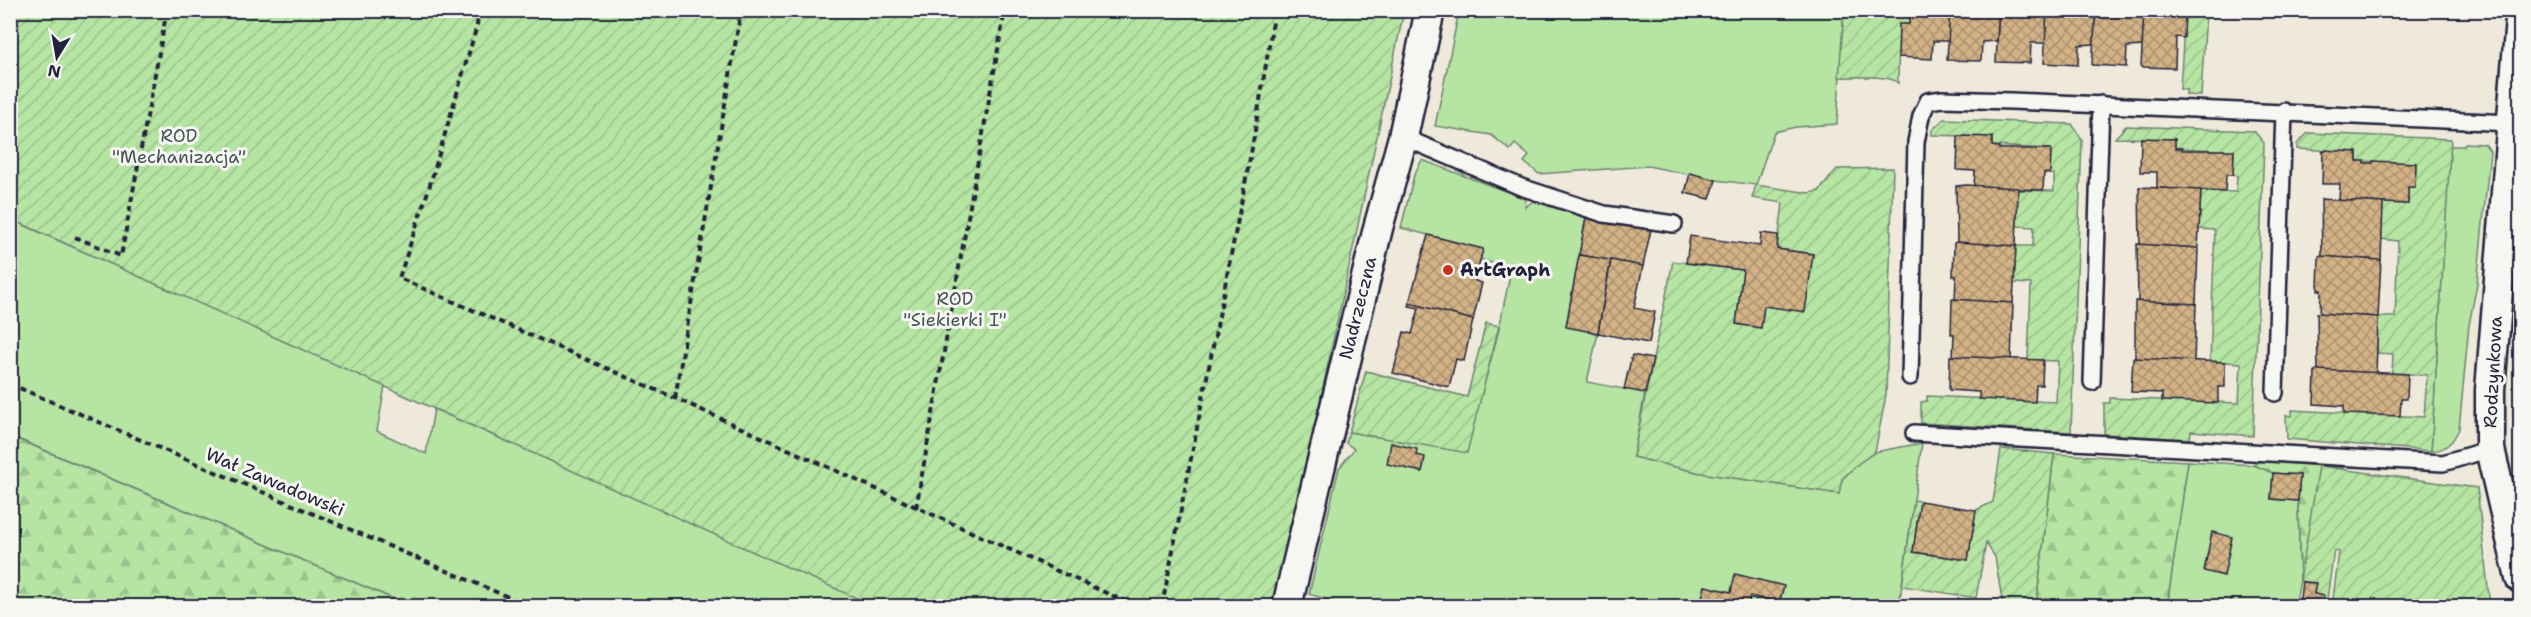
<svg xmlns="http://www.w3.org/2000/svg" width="2531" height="617" viewBox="0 0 2531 617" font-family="'Shantell Sans',sans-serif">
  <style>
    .grass { fill: #b5e4a3; stroke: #6c836f; stroke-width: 1.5 }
    .forest { fill: url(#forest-firs); stroke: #6c836f; stroke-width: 1.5 }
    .garden { fill: url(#garden-furrows); stroke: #6c836f; stroke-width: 1.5 }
    .building { fill: url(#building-cross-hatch); stroke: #22223b; stroke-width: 1.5 }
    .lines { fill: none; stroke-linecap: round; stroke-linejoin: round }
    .lane-casing { stroke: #22223b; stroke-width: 20 }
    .street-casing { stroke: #22223b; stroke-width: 33 }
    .path { stroke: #22223b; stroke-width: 4; stroke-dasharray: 6 4.5; stroke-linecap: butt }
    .lane { stroke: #f6f6f2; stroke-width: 15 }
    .street { stroke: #f6f6f2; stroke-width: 28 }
    .poi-dot { fill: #c8321e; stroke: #f6f6f2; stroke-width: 2 }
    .labels { text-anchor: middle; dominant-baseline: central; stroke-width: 6; stroke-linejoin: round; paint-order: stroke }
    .park-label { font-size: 18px; fill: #475255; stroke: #f6f6f2 }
    .poi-label { font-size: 18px; font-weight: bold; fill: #22223b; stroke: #f6f6f2; text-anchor: start }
    .street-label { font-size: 18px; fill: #22223b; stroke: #f6f6f2 }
  </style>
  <defs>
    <pattern id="forest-firs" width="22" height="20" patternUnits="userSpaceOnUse" patternTransform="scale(1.5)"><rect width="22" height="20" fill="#b5e4a3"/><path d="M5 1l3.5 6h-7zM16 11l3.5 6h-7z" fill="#9bc38d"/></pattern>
    <pattern id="garden-furrows" width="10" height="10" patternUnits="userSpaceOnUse" patternTransform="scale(1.5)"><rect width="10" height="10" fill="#b5e4a3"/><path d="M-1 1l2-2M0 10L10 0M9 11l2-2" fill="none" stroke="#9bc38d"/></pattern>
    <pattern id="building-cross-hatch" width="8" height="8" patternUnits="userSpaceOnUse" patternTransform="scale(1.5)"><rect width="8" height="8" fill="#d3b386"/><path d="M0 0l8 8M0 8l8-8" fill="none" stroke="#ab916f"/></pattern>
  </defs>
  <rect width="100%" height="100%" fill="#efe9dc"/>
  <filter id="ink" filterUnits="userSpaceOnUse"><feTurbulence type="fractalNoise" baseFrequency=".0167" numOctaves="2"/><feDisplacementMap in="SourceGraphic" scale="12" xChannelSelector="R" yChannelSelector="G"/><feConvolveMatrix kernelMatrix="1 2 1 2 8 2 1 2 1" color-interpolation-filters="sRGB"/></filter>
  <g filter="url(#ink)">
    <g class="grass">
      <polygon points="1459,11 1844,11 1837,124 1796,127 1774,132 1756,185 1716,180 1648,166 1539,174 1524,162 1529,156 1515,144 1510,150 1491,135 1435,126"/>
      <path d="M2465,143L2485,144L2490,151L2477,284L2469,325L2459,429C2453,442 2446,450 2431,451L2450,146H2464Z"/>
      <polygon points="1422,160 1526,199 1525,207 1533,201 1586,218 1566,326 1598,333 1587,382 1645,393 1633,457 1701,473 1839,494 1842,479 1859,463 1875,452 1922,443 1899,606 1348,606 1309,594 1339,468 1354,449 1346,443 1349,432 1466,452 1498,333 1511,270 1480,259 1483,249 1401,228 1414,175"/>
      <polygon points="10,219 385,386 377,431 426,454 434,409 876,606 410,606 11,436"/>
      <polygon points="2188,461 2254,465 2273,473 2271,499 2298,501 2300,581 2295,606 2239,606 2230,600 2228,606 2167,606"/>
    </g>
    <g class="forest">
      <polygon points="10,436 410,606 11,606"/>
      <polygon points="2054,454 2188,461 2167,606 2036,606"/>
      <polygon points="2260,461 2344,468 2332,524 2300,581 2298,501 2300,475 2273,473 2254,465"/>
    </g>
    <g class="garden">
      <polygon points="10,11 1404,11 1276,606 874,606 11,219"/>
      <path d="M1844,11H1909V24H1899L1898,83C1890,74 1852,78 1839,77Z"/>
      <polygon points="2185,11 2206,11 2201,96 2186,95 2186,90 2180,89"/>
      <polygon points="1944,119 2072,124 2082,140 2071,432 1921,423 1921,402 1927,401 1927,396 2056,402 2058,361 2028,360 2031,284 2014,283 2016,246 2033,246 2034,227 2017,226 2018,190 2054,191 2054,174 2050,174 2051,149 1992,146 1992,137 1932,135 1932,130"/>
      <polygon points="2126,126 2254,131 2264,143 2253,436 2191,431 2190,439 2104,434 2104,403 2110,403 2110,398 2239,403 2241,363 2210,361 2215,230 2199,229 2201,191 2236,192 2237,176 2233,175 2234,151 2175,148 2175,139 2115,138"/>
      <polygon points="2308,133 2451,139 2431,451 2287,439 2286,415 2292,416 2292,410 2424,417 2427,375 2392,373 2393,354 2377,353 2378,317 2395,317 2398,241 2381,239 2383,203 2408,204 2408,187 2415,187 2416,163 2357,161 2357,152 2297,149 2297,144"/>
      <polygon points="1893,168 1886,395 1875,452 1859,463 1842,479 1839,494 1701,473 1633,457 1673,261 1743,270 1736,324 1761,328 1764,306 1813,254 1777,249 1783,203 1752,198 1756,185 1810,193 1819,191 1837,169"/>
      <polygon points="1486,323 1499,326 1467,453 1349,432 1366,371 1467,397"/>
      <polygon points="2001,449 2054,454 2036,606 2003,606 1995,557 1986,543 1976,598 1902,586 1914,500 1920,501 1913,552 1968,560 1976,510 1993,502"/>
      <polygon points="2319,466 2477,488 2490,606 2332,606 2339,552 2334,550 2326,606 2322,606 2323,596 2314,594 2315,583 2300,581"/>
    </g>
    <g class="building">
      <polygon points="1911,10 1950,10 1949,41 1933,41 1932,59 1898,57 1899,24 1909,24"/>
      <polygon points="1950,10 1999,10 1997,41 1982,42 1981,61 1947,60"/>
      <polygon points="1999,10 2047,10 2046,43 2031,43 2030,63 1996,62"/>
      <polygon points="2047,10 2096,10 2094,44 2079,45 2078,65 2044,63"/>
      <polygon points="2096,10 2144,10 2143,46 2127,47 2126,67 2092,65"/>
      <polygon points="2144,10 2185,10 2184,38 2176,37 2175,68 2141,67"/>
      <polygon points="1958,136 1992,137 1992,146 1999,147 1999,149 2051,149 2050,174 2044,173 2043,190 1974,187 1975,171 1957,170"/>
      <polygon points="2141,138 2175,139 2175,148 2182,148 2182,150 2234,150 2233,175 2226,175 2225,192 2157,188 2157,172 2140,172"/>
      <polygon points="2323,150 2357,152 2357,161 2364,161 2364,163 2373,163 2373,161 2416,163 2415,187 2408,187 2408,204 2339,201 2340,184 2322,184"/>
      <polygon points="1690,173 1716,180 1710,199 1685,193"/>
      <polygon points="1967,185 2018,188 2016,246 1957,244 1956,186"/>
      <polygon points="2139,187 2201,190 2198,248 2140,245"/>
      <polygon points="2321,199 2383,203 2381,260 2322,257"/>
      <polygon points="1586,218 1651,229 1643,266 1579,255"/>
      <polygon points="1761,233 1778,235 1777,249 1813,254 1805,312 1764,306 1761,328 1736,324 1743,270 1686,263 1690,236 1760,246"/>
      <polygon points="1428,235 1483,249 1475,281 1482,283 1473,320 1409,303"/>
      <polygon points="1957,242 2016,246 2013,303 1955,301 1956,276 1953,276 1954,243"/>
      <polygon points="2137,244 2198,248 2196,304 2138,302"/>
      <polygon points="1579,255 1611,260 1598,333 1566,327"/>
      <polygon points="2319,256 2381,260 2378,317 2320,314 2321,290 2318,290"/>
      <polygon points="1611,260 1643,266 1634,308 1655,312 1649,343 1598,333"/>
      <polygon points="1952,299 2013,303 2011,360 1953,357 1954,334 1951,334"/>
      <polygon points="2135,301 2196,304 2194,362 2135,360"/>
      <polygon points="1410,303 1473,320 1464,361 1456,359 1449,387 1393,373 1404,332 1412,334 1419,308 1409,306"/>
      <polygon points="2317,313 2378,317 2376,374 2318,372"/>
      <polygon points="1632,355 1653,359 1645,393 1624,389"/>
      <polygon points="1950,356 2043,360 2042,385 2036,385 2035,402 1979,399 1979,392 1949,390"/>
      <polygon points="2133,358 2225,362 2225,387 2218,387 2218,403 2162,401 2162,393 2131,392"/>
      <polygon points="2318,370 2408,374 2407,399 2401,399 2400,416 2344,414 2344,406 2314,404 2315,371"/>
      <polygon points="1391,443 1417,449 1416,455 1425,457 1422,472 1387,464"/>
      <polygon points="2273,473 2300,475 2298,501 2271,499"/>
      <polygon points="1920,501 1976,510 1968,560 1913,552"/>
      <polygon points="2212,532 2232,537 2224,576 2204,571"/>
      <polygon points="1735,574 1784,586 1779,603 1750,596 1748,606 1700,606 1705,586 1731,592"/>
      <polygon points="2302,582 2316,583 2314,594 2324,596 2322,606 2299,606"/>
    </g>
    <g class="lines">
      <g class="lane-casing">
        <g id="lane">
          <polyline points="1403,137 1521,187 1604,214 1674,224"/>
          <polyline points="1910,377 1916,142 1921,116 1928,101 1943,99 2011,101 2512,123"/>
          <polyline points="2092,382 2101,104"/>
          <polyline points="2275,393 2284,111"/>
          <polyline points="1914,433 2443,463 2490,449"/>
        </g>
      </g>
      <g class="street-casing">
        <g id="street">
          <polyline points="2520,19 2490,390 2490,449 2520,578"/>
          <polyline points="1287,606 1378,228 1403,137 1430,10"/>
        </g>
      </g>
      <g class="path">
        <polyline points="480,10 476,29 429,188 399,278 675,398 1135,606"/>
        <polyline points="75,237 121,256 167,10"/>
        <polyline points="10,384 529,606"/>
        <polyline points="675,398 741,10"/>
        <polyline points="916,508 1005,10"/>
        <polyline points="1162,606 1252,148 1275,10"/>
      </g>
      <use href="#lane" class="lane"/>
      <use href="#street" class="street"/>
    </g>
  </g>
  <circle class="poi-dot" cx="1448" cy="270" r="6"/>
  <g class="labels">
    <g class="park-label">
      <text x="179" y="136">ROD<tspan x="179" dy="21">"Mechanizacja"</tspan></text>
      <text x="955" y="299">ROD<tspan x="955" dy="21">"Siekierki I"</tspan></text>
    </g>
    <g class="poi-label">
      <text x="1460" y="270">ArtGraph</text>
    </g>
    <g class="street-label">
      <text transform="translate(1358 308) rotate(-76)">Nadrzeczna</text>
      <text transform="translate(2493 372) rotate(-87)">Rodzynkowa</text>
      <text transform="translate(275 482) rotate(23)">Wał Zawadowski</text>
    </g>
  </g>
  <rect width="2531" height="617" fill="none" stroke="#f6f6f2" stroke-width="36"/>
  <rect x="18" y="18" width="2495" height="581" fill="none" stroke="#22223b" stroke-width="2" filter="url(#ink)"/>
  <g transform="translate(57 57) rotate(191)" stroke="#f6f6f2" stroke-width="4.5" paint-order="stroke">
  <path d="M0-4.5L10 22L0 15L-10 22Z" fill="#22223b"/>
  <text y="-9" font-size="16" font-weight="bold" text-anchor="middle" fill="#22223b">N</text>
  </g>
</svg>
